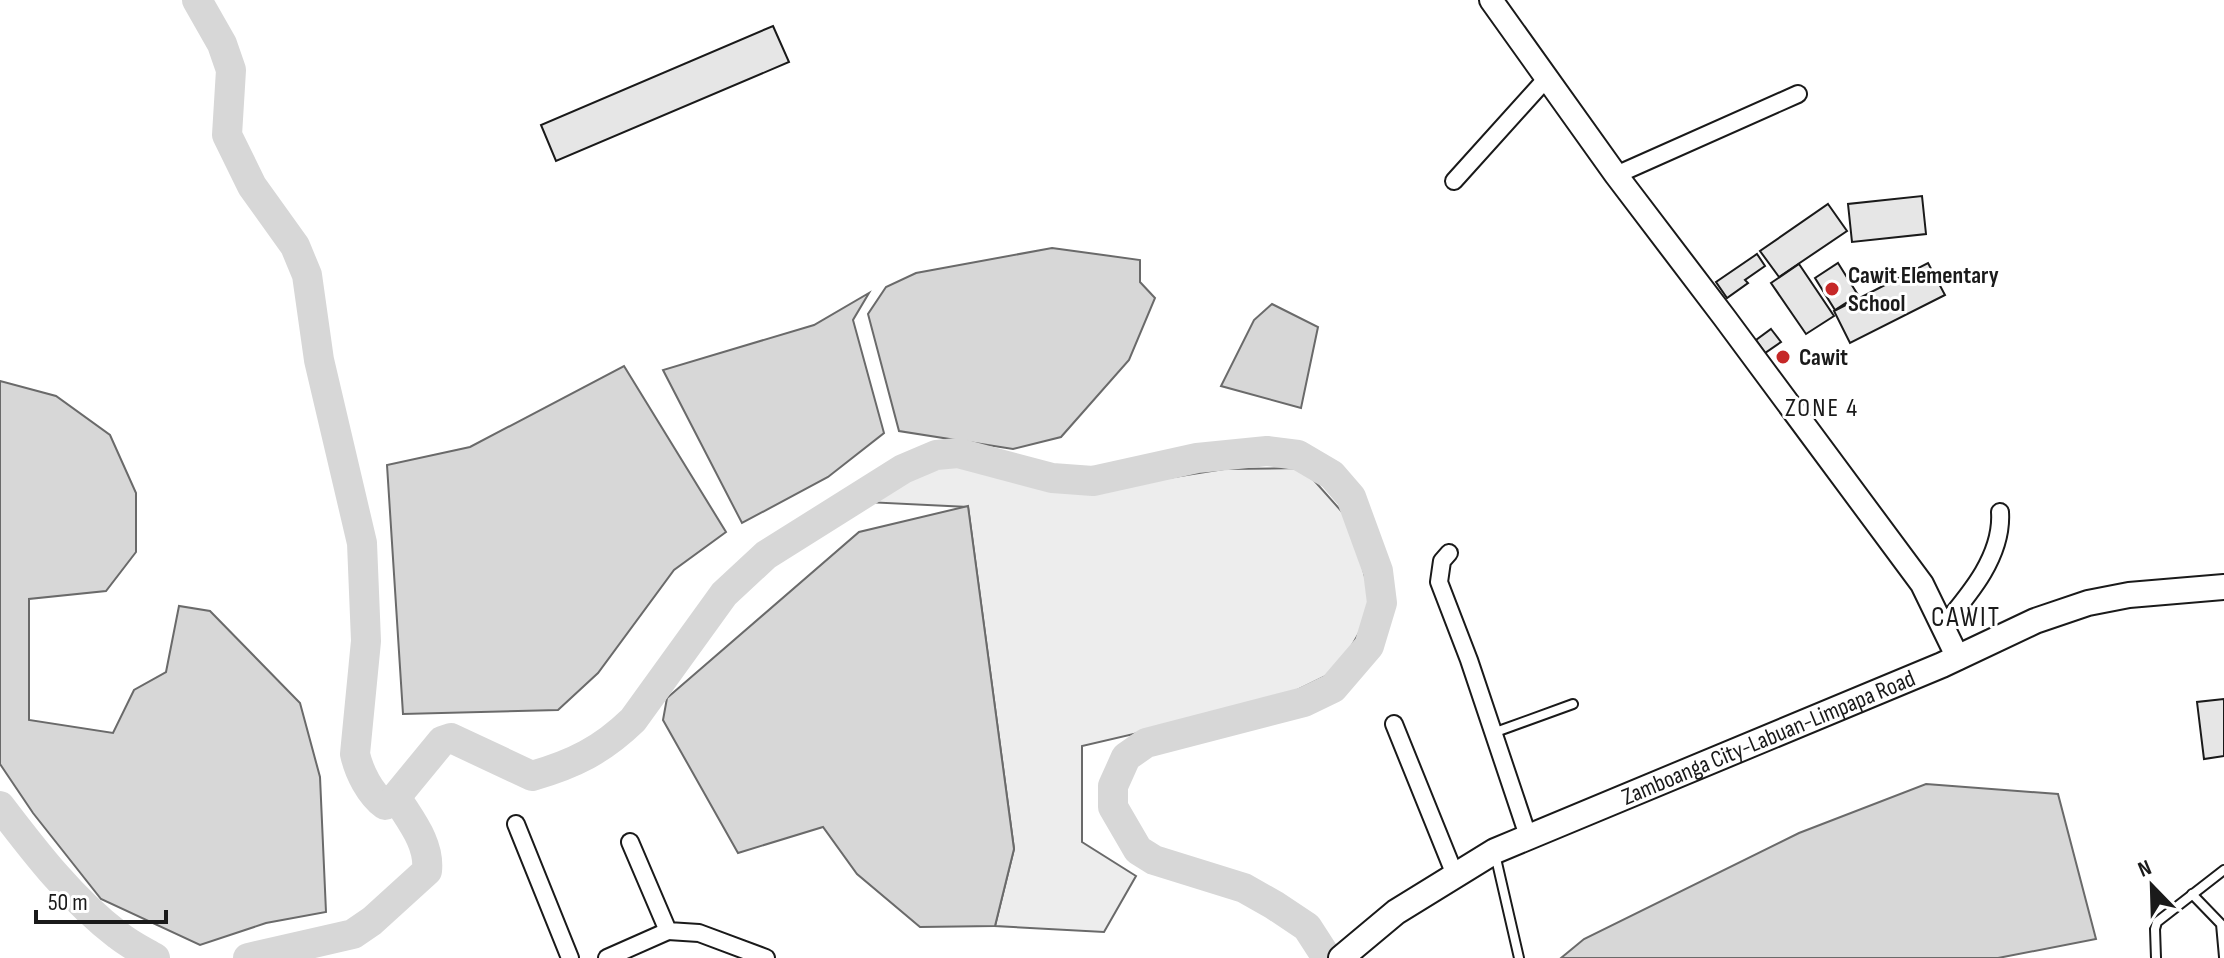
<svg xmlns="http://www.w3.org/2000/svg" width="2224" height="958" viewBox="0 0 2224 958" font-family="'Sofia Sans Condensed',sans-serif">
  <style>
    .green { fill: #ededed; stroke: #6a6a6a; stroke-width: 2 }
    .water { fill: #d7d7d7; stroke: #6a6a6a; stroke-width: 2 }
    .lines { fill: none; stroke-linecap: round; stroke-linejoin: round }
    .river { stroke: #d7d7d7; stroke-width: 30 }
    .building { fill: #e6e6e6; stroke: #1a1a1a; stroke-width: 2 }
    .lane-casing { stroke: #1a1a1a; stroke-width: 12 }
    .street-casing { stroke: #1a1a1a; stroke-width: 20 }
    .secondary-casing { stroke: #1a1a1a; stroke-width: 26 }
    .primary-casing { stroke: #1a1a1a; stroke-width: 28 }
    .lane { stroke: #fff; stroke-width: 8 }
    .street { stroke: #fff; stroke-width: 16 }
    .secondary { stroke: #fff; stroke-width: 22 }
    .primary { stroke: #fff; stroke-width: 24 }
    .poi-dot { fill: #c62828; stroke: #fff; stroke-width: 3 }
    .labels { text-anchor: middle; dominant-baseline: central; stroke-width: 6; stroke-linejoin: round; paint-order: stroke }
    .poi-label { font-size: 24px; font-weight: bold; fill: #1a1a1a; stroke: #fff; text-anchor: start }
    .street-label { font-size: 24px; fill: #1a1a1a; stroke: #fff }
    .neighbourhood-label { font-size: 26px; letter-spacing: 2px; fill: #1a1a1a; stroke: #fff }
    .quarter-label { font-size: 28px; letter-spacing: 2px; fill: #1a1a1a; stroke: #fff }
  </style>
  <rect width="100%" height="100%" fill="#fff"/>
  <polygon class="green" points="954,466 1087,491 1224,469 1303,468 1351,522 1373,608 1338,670 1275,701 1082,746 1082,842 1136,876 1104,932 995,926 1014,849 968,507 865,502 913,470"/>
  <g class="water">
    <polygon points="1052,248 1140,260 1140,282 1155,298 1129,360 1061,437 1013,449 899,431 868,314 886,287 916,273"/>
    <polygon points="869,293 853,320 884,433 828,477 742,523 663,370 814,325"/>
    <polygon points="1272,304 1318,327 1301,408 1221,386 1254,320"/>
    <polygon points="624,366 726,532 674,570 598,673 558,710 403,714 387,465 470,447"/>
    <polygon points="0,381 56,396 110,435 136,493 136,552 106,591 29,599 29,720 113,733 134,690 166,672 179,606 210,611 300,703 320,777 326,912 266,923 200,945 101,899 33,813 0,764"/>
    <polygon points="968,506 1014,849 995,926 920,927 857,874 823,827 738,853 663,720 667,698 859,532"/>
    <polygon points="1926,784 2058,794 2096,939 1998,958 1561,958 1584,939 1799,833"/>
  </g>
  <g class="lines">
    <g class="river">
      <path d="M197,0L222,44L231,70L227,135L252,186L295,246L307,275L319,360L362,543L366,641L355,754C359,772 370,794 385,805L396,797L442,741L451,738L532,776C574,764 602,750 633,720L724,594L766,555L903,469L936,455L958,453L1052,478L1093,481L1197,458L1267,451L1298,455L1332,475L1351,497L1378,571L1382,603L1369,646L1333,688L1304,702L1146,743L1126,757L1113,786V807L1138,850L1154,860L1244,888L1274,905L1307,927L1327,958"/>
      <path d="M0,806C35,852 72,900 118,935C129,944 143,951 155,958"/>
      <path d="M248,958L353,934L372,921L427,871C430,843 410,820 396,797"/>
    </g>
  </g>
  <g class="building">
    <polygon points="773,26 789,62 556,161 541,125"/>
    <polygon points="1922,196 1926,234 1852,242 1848,204"/>
    <polygon points="1828,204 1847,231 1779,277 1760,251"/>
    <polygon points="1757,254 1765,266 1745,280 1748,283 1727,298 1716,282"/>
    <polygon points="1838,263 1858,295 1835,310 1815,278"/>
    <polygon points="1928,263 1945,295 1850,343 1834,311"/>
    <polygon points="1799,264 1834,316 1806,334 1771,283"/>
    <polygon points="1771,329 1781,342 1765,353 1756,340"/>
    <polygon points="2224,699 2224,756 2204,759 2197,702"/>
  </g>
  <g class="lines">
    <g class="lane-casing">
      <g id="lane">
        <polyline points="1493,733 1573,704"/>
        <polyline points="1495,854 1519,958"/>
        <polyline points="2192,894 2221,924 2224,957"/>
        <polyline points="2156,958 2155,929 2157,922 2224,870"/>
      </g>
    </g>
    <g class="street-casing">
      <g id="street">
        <polyline points="1616,175 1798,94"/>
        <polyline points="1454,181 1546,79"/>
        <polyline points="1449,553 1442,561 1439,582 1469,660 1528,836"/>
        <path d="M1942,627C1969,595 2003,556 2000,512"/>
        <polyline points="1394,724 1455,875"/>
        <polyline points="516,824 570,958"/>
        <polyline points="630,842 668,931 699,933 766,958"/>
        <polyline points="607,958 668,931"/>
      </g>
    </g>
    <g class="secondary-casing">
      <polyline id="secondary" points="1491,0 1616,175 1724,317 1922,584 1958,658"/>
    </g>
    <g class="primary-casing">
      <g id="primary">
        <path id="s1" d="M1341,958L1396,912L1495,851L1942,665L2035,621L2088,603L2129,595L2224,587"/>
      </g>
    </g>
    <use href="#lane" class="lane"/>
    <use href="#street" class="street"/>
    <use href="#secondary" class="secondary"/>
    <use href="#primary" class="primary"/>
  </g>
  <g class="poi-dot">
    <circle cx="1832" cy="289" r="8"/>
    <circle cx="1783" cy="357" r="8"/>
  </g>
  <g class="labels">
    <g class="poi-label">
      <text x="1848" y="275">Cawit Elementary<tspan x="1848" dy="28">School</tspan></text>
      <text x="1799" y="357">Cawit</text>
    </g>
    <g class="street-label">
      <text stroke="none"><textPath href="#s1" startOffset="484">Zamboanga City-Labuan-Limpapa Road</textPath></text>
    </g>
    <g class="neighbourhood-label">
      <text x="1822" y="408">ZONE 4</text>
    </g>
    <g class="quarter-label">
      <text x="1966" y="617">CAWIT</text>
    </g>
  </g>
  <g transform="translate(2152 886) rotate(337)" stroke="#ffffff" stroke-width="6" paint-order="stroke">
  <path d="M0-6L14 30L0 20L-14 30Z" fill="#1a1a1a"/>
  <text y="-12" font-size="22" font-weight="bold" text-anchor="middle" fill="#1a1a1a">N</text>
  </g>
  <path d="M36 910v12h130v-12" fill="none" stroke="#1a1a1a" stroke-width="4"/>
  <text x="48" y="910" font-size="24" fill="#1a1a1a" stroke="#ffffff" stroke-width="6" paint-order="stroke">50 m</text>
</svg>
